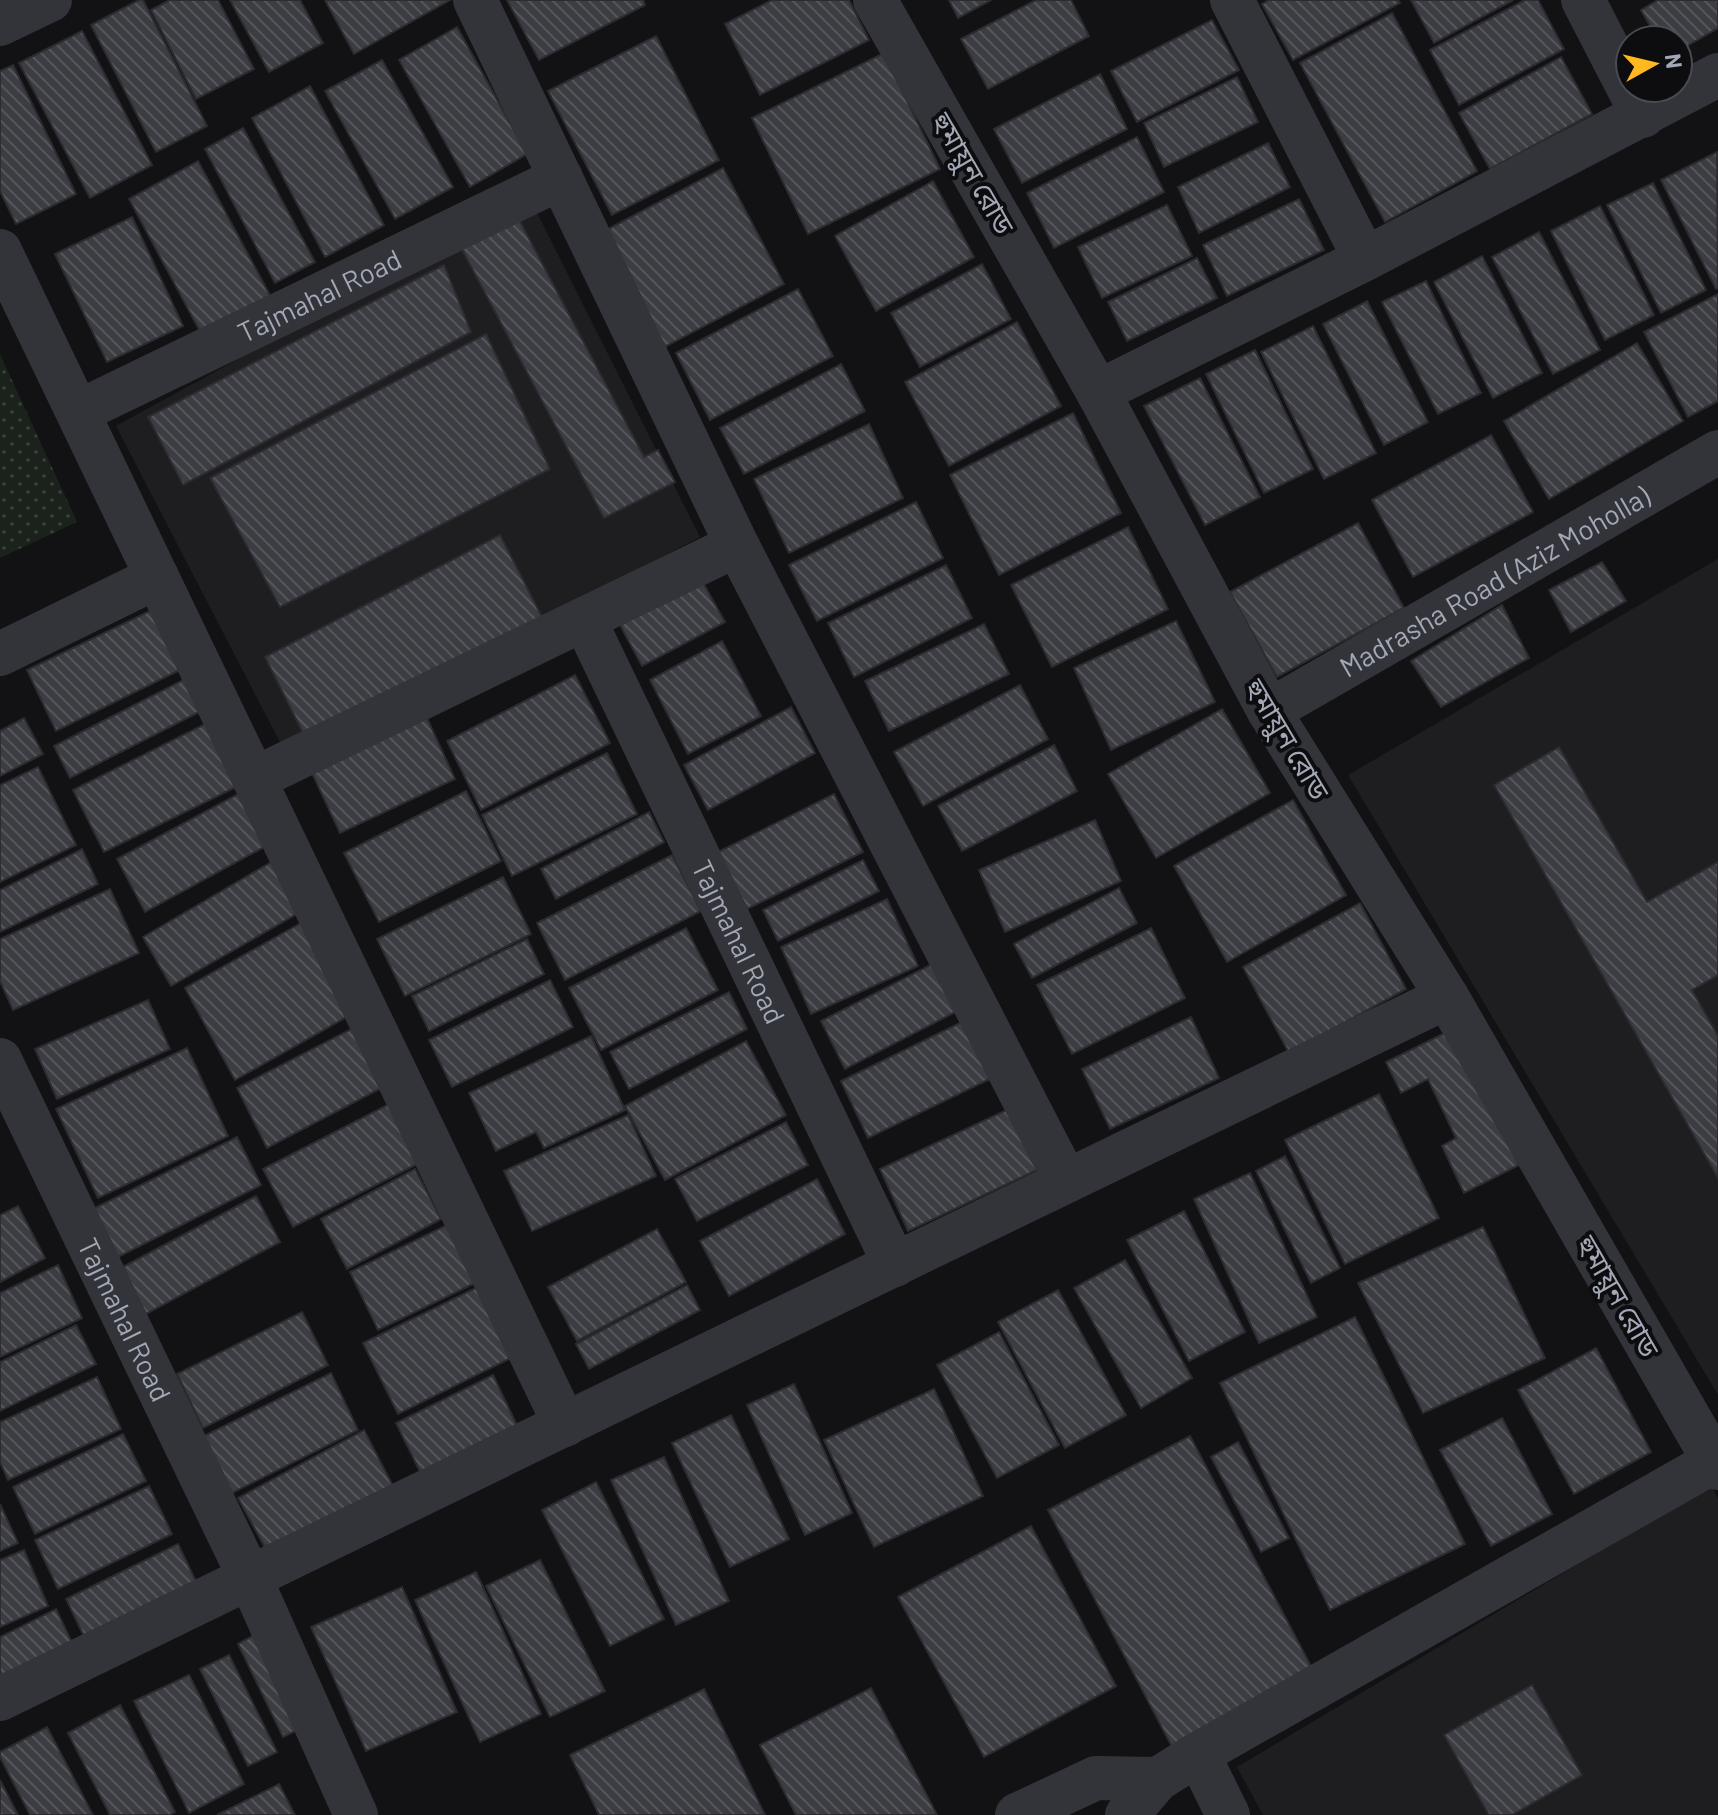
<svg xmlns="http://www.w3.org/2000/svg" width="1718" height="1815" viewBox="0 0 1718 1815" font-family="Barlow,'Noto Sans Bengali',sans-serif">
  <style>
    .built { fill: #1e1e21 }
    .park { fill: url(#park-dots) }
    .building { fill: url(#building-back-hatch); stroke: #2c2c30; stroke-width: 2 }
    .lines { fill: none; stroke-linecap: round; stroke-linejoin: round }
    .minor { stroke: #333439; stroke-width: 44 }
    .labels { text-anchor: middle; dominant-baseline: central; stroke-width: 8; stroke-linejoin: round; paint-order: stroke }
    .street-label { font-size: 28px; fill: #a2a8b6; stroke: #0d0d0f }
  </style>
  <defs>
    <pattern id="park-dots" width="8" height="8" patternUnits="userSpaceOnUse" patternTransform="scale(2)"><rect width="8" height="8" fill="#1a221b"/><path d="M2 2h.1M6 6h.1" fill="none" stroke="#383f3a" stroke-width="1.8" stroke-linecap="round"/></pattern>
    <pattern id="building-back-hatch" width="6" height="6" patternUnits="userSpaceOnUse" patternTransform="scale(2)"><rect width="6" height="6" fill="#3c3d42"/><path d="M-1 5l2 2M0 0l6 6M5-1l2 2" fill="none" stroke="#55565b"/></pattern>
  </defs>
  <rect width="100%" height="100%" fill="#121214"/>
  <g class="built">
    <polygon points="530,199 700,537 285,752 116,426"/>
    <polygon points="1718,559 1718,1395 1348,775"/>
    <polygon points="1711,1485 1718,1499 1718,1815 1263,1815 1237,1767"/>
  </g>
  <polygon class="park" points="0,354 77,522 0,558"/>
  <g class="building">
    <polygon points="139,0 143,0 207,126 156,152 91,25"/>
    <polygon points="170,0 218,0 254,69 196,99 151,10"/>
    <polygon points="230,0 300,0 323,43 269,72"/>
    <polygon points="325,0 450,0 354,54"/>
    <polygon points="507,0 643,0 645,5 539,60"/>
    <polygon points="772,0 849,0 869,40 760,95 725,24"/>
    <polygon points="949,0 991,0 958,18"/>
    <polygon points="1036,0 1071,0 1089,36 988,89 961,39"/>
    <polygon points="1269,0 1398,0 1400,3 1293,60 1262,4"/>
    <polygon points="1411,0 1513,0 1434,43"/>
    <polygon points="1525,0 1538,0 1564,49 1459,105 1430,50"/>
    <polygon points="1658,0 1718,0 1718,28 1678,51 1678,40 1658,40 1641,10"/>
    <polygon points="1392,13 1477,171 1385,222 1300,63"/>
    <polygon points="1212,20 1239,70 1137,122 1111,71"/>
    <polygon points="457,27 527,154 470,187 399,60"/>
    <polygon points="82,31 152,165 90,198 19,63"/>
    <polygon points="656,36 719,160 612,215 548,91"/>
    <polygon points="884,53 940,169 808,234 752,118"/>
    <polygon points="1561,57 1592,114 1490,169 1459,113"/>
    <polygon points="382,60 453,187 395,219 325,91"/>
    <polygon points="13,65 76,194 16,224 0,191 0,71"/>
    <polygon points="1100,74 1127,129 1022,183 994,129"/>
    <polygon points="1237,77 1258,122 1164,167 1144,123"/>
    <polygon points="310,86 384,225 325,257 252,118"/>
    <polygon points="243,128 315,262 275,283 205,149"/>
    <polygon points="1137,137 1164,192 1054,248 1027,193"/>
    <polygon points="1268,143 1290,187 1199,233 1178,187"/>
    <polygon points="1717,152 1718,288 1716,289 1661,180"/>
    <polygon points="198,161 272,299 203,337 129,199"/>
    <polygon points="723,168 784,284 657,351 595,236"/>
    <polygon points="933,181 974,257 876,311 835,236"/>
    <polygon points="1653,183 1706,290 1661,313 1607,205"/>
    <polygon points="1299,199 1324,250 1227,296 1203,245"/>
    <polygon points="1167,205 1192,256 1102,298 1078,247"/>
    <polygon points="1600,206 1654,315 1605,340 1551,231"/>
    <polygon points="513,208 644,457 658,450 675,482 604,518 456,238"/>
    <polygon points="132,217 183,326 107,362 55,254"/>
    <polygon points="1539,232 1600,350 1553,374 1492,257"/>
    <polygon points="1482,256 1542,373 1493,398 1434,282"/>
    <polygon points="1197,258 1217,298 1127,341 1108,302"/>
    <polygon points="982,264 1011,319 920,367 891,313"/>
    <polygon points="444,265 471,332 183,485 148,417"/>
    <polygon points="1426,281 1481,393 1438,414 1382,302"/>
    <polygon points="798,289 833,356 710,420 676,353"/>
    <polygon points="1718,294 1718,401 1688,417 1644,332"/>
    <polygon points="1367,301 1428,422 1384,445 1323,324"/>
    <polygon points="1017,322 1061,406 949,466 905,382"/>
    <polygon points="1313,326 1376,453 1324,479 1261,352"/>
    <polygon points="486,334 550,469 280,607 210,478"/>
    <polygon points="1637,343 1683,421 1549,499 1504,421"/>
    <polygon points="1255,350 1313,469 1264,493 1206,374"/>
    <polygon points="841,364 865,411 744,474 720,428"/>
    <polygon points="1200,378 1260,497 1205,525 1144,406"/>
    <polygon points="1073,413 1121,513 999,575 950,475"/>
    <polygon points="869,424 903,498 789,553 754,479"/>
    <polygon points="1491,435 1533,512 1413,577 1372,500"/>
    <polygon points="916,502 943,558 817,621 789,565"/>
    <polygon points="1358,523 1404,608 1277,677 1230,592"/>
    <polygon points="1128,527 1168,609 1052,667 1011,585"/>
    <polygon points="500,535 542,617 306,739 265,657"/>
    <polygon points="1602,562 1626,601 1571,632 1549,590"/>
    <polygon points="946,565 972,618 854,677 828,623"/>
    <polygon points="702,581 725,622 642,666 620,625"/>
    <polygon points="1502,605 1529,658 1441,707 1411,661"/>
    <polygon points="158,607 186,667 56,731 27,670"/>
    <polygon points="1176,621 1215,702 1111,750 1074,668"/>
    <polygon points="984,624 1009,674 889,731 865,681"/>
    <polygon points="722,641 761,716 688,754 650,680"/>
    <polygon points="575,675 610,743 481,810 447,741"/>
    <polygon points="185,679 201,711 70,778 54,746"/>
    <polygon points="1020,685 1048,739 923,806 894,752"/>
    <polygon points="791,707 815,753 708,810 684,765"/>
    <polygon points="1222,709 1270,793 1156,858 1108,774"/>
    <polygon points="426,716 455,779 340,833 311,771"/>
    <polygon points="24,718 43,754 0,776 0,731"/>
    <polygon points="205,724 236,787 104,852 73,790"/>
    <polygon points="1054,745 1077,791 962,851 938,806"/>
    <polygon points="1559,747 1647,902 1718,862 1718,975 1692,990 1718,1036 1718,1178 1494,785"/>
    <polygon points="607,753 637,814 512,876 482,815"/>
    <polygon points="38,767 76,845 0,882 0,785"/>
    <polygon points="466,791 501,861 379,922 344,853"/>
    <polygon points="238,794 266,846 145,912 117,859"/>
    <polygon points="834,794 863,852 747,909 718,852"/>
    <polygon points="1293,800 1346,895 1227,962 1174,866"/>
    <polygon points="649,812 664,842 556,899 541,869"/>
    <polygon points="1095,820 1121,881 1005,932 979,870"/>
    <polygon points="82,849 98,884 0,932 0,890"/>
    <polygon points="672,855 701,911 565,980 537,923"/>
    <polygon points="863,860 879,891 778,941 763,910"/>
    <polygon points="273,861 302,911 171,986 143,937"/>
    <polygon points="503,877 531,934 405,996 377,939"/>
    <polygon points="1119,888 1137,923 1032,978 1014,944"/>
    <polygon points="110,889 139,953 13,1010 0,981 0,939"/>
    <polygon points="887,899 918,966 811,1014 781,947"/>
    <polygon points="1360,903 1406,989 1289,1053 1243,967"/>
    <polygon points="308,919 359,1010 235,1080 185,988"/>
    <polygon points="686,928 718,990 601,1050 569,988"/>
    <polygon points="1151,928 1185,998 1072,1054 1037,985"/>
    <polygon points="527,939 544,974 429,1031 412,996"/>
    <polygon points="940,960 965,1007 845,1069 821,1021"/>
    <polygon points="550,980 573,1027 452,1087 429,1040"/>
    <polygon points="729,992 747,1029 629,1089 610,1052"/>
    <polygon points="148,1000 170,1049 57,1099 35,1049"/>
    <polygon points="1191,1017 1219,1078 1110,1129 1082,1069"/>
    <polygon points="968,1019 996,1076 868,1138 841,1081"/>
    <polygon points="359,1025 389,1084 267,1148 237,1088"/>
    <polygon points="1453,1029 1519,1165 1464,1193 1442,1146 1456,1138 1428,1079 1401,1093 1386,1062"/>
    <polygon points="591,1036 625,1110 544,1148 536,1132 496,1151 469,1093"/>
    <polygon points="746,1041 786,1115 665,1180 625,1106"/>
    <polygon points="187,1048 228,1136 98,1198 56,1109"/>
    <polygon points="1379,1094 1439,1218 1345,1264 1285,1140"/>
    <polygon points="393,1102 423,1161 293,1227 263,1169"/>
    <polygon points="1013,1107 1041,1168 908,1231 880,1169"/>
    <polygon points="628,1115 656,1176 532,1231 504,1171"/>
    <polygon points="786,1122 808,1165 697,1221 675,1179"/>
    <polygon points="237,1137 261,1185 114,1259 89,1211"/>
    <polygon points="1285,1156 1340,1268 1311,1283 1256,1171"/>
    <polygon points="415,1169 441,1219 347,1269 321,1219"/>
    <polygon points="1250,1173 1317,1317 1259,1343 1194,1199"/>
    <polygon points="817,1179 845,1234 729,1296 700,1241"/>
    <polygon points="256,1196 280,1242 146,1314 121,1268"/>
    <polygon points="18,1206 45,1258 0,1282 0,1215"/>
    <polygon points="1184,1211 1245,1332 1189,1361 1127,1240"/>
    <polygon points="447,1225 475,1283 378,1330 350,1272"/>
    <polygon points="1483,1227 1545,1358 1423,1413 1358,1283"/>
    <polygon points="657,1229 686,1282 577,1341 548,1287"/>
    <polygon points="1125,1260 1192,1378 1141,1408 1074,1288"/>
    <polygon points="58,1265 82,1318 0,1357 0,1293"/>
    <polygon points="488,1282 523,1352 398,1414 363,1343"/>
    <polygon points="687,1285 700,1310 589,1369 576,1344"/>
    <polygon points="1058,1290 1126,1415 1065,1448 998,1322"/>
    <polygon points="302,1312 328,1365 203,1428 177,1374"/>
    <polygon points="1355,1317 1465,1544 1330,1610 1220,1383"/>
    <polygon points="76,1325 96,1364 0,1411 0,1362"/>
    <polygon points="999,1332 1059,1445 997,1478 937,1365"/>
    <polygon points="1596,1348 1651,1452 1574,1494 1518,1390"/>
    <polygon points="331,1373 358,1430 232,1493 204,1436"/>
    <polygon points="493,1375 521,1434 424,1480 396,1423"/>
    <polygon points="97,1377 121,1429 8,1480 0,1462 0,1422"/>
    <polygon points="794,1384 852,1513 805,1535 747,1405"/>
    <polygon points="934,1389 983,1496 874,1547 824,1440"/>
    <polygon points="731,1415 789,1539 730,1567 672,1443"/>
    <polygon points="1502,1418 1552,1514 1491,1546 1440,1450"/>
    <polygon points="364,1430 394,1488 269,1555 238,1498"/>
    <polygon points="123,1434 146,1481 35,1534 13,1487"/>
    <polygon points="1190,1436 1314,1672 1172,1747 1048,1510"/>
    <polygon points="1238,1442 1289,1538 1261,1552 1211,1457"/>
    <polygon points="664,1457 729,1601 676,1625 611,1480"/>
    <polygon points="596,1482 664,1619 610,1646 542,1510"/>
    <polygon points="149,1486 172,1534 58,1589 35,1540"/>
    <polygon points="0,1504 18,1543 0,1551"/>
    <polygon points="1031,1526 1116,1686 984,1757 898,1597"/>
    <polygon points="178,1544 203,1596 91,1651 66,1599"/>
    <polygon points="24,1550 48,1606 0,1627 0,1560"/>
    <polygon points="540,1560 605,1691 550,1717 486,1586"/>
    <polygon points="476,1572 541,1714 480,1742 415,1600"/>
    <polygon points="402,1587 457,1712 366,1751 311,1627"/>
    <polygon points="56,1609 75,1649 0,1686 0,1637"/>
    <polygon points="258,1633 304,1727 283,1737 238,1644"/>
    <polygon points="229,1655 277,1752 248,1766 200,1669"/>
    <polygon points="189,1675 244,1784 189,1813 134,1701"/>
    <polygon points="1532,1685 1582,1775 1512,1815 1489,1815 1444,1735"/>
    <polygon points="871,1688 937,1815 796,1815 760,1745"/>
    <polygon points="704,1689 765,1815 599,1815 570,1755"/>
    <polygon points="120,1705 175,1812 170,1815 110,1815 68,1733"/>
    <polygon points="47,1727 93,1815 30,1815 0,1757 0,1752"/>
    <polygon points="0,1780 18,1815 0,1815"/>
    <polygon points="279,1784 295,1815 217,1815"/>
  </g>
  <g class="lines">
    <g class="minor">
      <polyline points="475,0 737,545 1065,1179"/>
      <polyline points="875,0 1098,392 1269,711 1447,997 1718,1468"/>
      <polyline points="1232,0 1365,259"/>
      <polyline points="1583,0 1643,116"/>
      <polyline points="0,24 50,0"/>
      <polyline points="0,251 565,1425"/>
      <polyline points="1098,392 1365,259 1718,75"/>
      <path id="s1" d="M78,412L561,178"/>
      <path id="s2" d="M584,619L895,1265"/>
      <polyline points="0,654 157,577"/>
      <path id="s3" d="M1269,711L1718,452"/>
      <polyline points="254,779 737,545"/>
      <path id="s4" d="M0,1060L250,1578L356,1815"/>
      <path d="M0,1699C483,1466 963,1228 1447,997"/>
      <polyline points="1198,1754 1228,1815"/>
      <polyline points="1017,1815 1096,1778 1158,1779"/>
      <polyline points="1127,1815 1158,1779 1198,1754 1715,1461"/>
    </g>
  </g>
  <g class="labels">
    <g class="street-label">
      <text transform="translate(974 173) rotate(60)">হুমায়ুন রোড</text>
      <text stroke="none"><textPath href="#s1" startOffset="268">Tajmahal Road</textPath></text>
      <text stroke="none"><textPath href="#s3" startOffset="260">Madrasha Road (Aziz Moholla)</textPath></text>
      <text transform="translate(1288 739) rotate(59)">হুমায়ুন রোড</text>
      <text stroke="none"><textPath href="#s2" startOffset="358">Tajmahal Road</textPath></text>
      <text transform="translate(1619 1296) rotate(60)">হুমায়ুন রোড</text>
      <text stroke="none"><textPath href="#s4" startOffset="288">Tajmahal Road</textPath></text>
    </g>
  </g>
  <g transform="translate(1654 64) rotate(82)"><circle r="38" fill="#0d0d0f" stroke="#494b52" stroke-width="2"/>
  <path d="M0-6L14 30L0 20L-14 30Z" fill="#ffb81f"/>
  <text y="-12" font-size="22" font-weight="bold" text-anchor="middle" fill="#a2a8b6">N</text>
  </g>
</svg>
